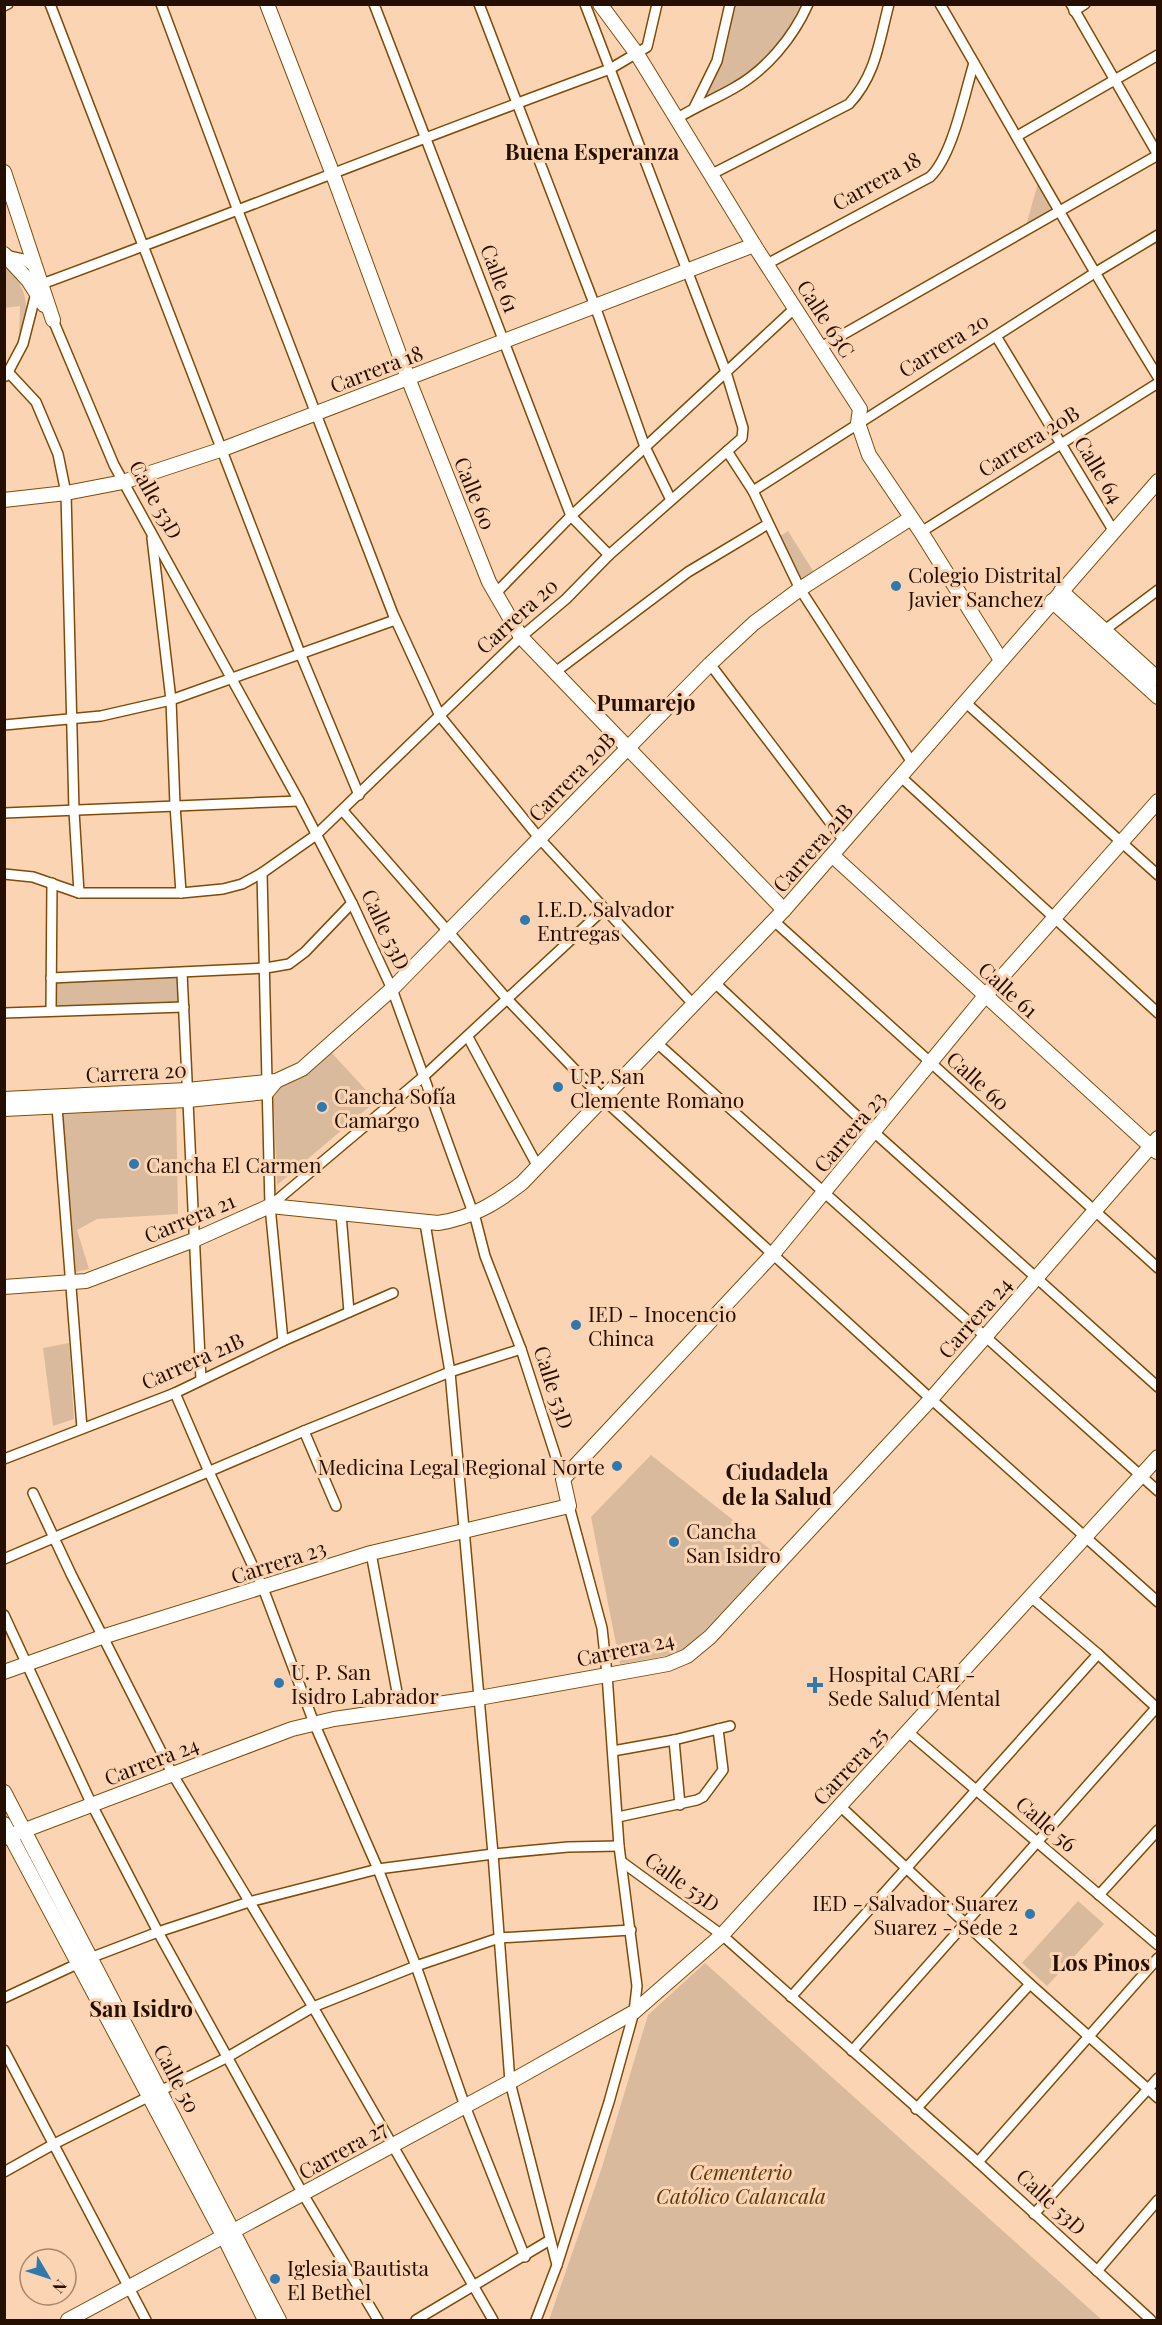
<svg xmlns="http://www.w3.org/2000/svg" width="1162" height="2325" viewBox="0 0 1162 2325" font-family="'Playfair Display',serif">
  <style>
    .green { fill: #daba9c }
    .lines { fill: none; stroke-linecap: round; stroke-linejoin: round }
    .street-casing { stroke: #814b05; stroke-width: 12 }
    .secondary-casing { stroke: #814b05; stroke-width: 16 }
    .street { stroke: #fff; stroke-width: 9 }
    .secondary { stroke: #fff; stroke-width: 14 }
    .poi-dot { fill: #3178ac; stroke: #fbd5b3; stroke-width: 2 }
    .labels { text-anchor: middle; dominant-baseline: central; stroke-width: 6; stroke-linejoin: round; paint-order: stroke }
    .street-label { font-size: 21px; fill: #250f00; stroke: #fbd5b3 }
    .poi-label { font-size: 21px; fill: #250f00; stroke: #fbd5b3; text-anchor: start }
    .park-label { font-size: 21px; font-style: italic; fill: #593710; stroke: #fbd5b3 }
    .neighbourhood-label { font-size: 22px; font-weight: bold; fill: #250f00; stroke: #fbd5b3 }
  </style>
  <rect width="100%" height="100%" fill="#fbd5b3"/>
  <g class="green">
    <path d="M733,5H800C788,32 772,57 748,76C736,86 717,93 702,100Z"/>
    <polygon points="1039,179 1055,211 1026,226"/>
    <path d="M4,265C29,290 29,303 22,336L19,335L20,306L5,308Z"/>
    <polygon points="788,531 815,574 800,583 777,538"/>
    <polygon points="178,976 178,1002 56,1007 55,982"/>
    <polygon points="330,1051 376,1101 277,1185 273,1086"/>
    <polygon points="176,1101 178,1214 97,1219 77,1230 89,1269 76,1272 63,1113"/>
    <polygon points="69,1343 74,1419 53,1426 43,1348"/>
    <polygon points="651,1455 776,1554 704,1631 681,1653 620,1664 591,1517"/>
    <polygon points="1078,1901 1104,1924 1047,1986 1022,1963"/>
    <polygon points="705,1963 1102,2320 549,2320 602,2167 648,2015"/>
  </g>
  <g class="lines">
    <g class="street-casing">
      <g id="street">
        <polyline points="50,4 300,653 359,795"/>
        <polyline points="161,4 238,211 393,614 440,716 540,839 694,1005"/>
        <polyline points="374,4 571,516 609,555"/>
        <polyline points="479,4 595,306 645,447 671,500"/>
        <path d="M940,4C1013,129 1082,255 1158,377"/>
        <polyline points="1071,4 1158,155"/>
        <polyline points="4,6 8,4"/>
        <polyline points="1074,11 1085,4"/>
        <polyline points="694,108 717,61 730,4"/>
        <path d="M676,119C695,107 715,99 734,88C766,70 793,38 808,4"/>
        <polyline points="1017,136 1158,55"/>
        <path d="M712,174L849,104C876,75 879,42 889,4"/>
        <polyline points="5,255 23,259 36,269"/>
        <path d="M767,264L930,177C953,155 964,95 974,63"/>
        <path d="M42,284C232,214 420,138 610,69L647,47L657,4"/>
        <polyline points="53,320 114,465 299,801 352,903 392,989 476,1221 485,1256 521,1349 563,1479"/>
        <polyline points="996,336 1113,530"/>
        <polyline points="821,347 1158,155"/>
        <polyline points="9,373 36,402 58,454 66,493 74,811 79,893"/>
        <polyline points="6,376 23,344 36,293"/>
        <polyline points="727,451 753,491 800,589 913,764"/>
        <polyline points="753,491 1093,274 1158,235"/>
        <polyline points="921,532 1158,383"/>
        <polyline points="152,538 171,700 175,805 181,893"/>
        <polyline points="495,594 571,516 795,308"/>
        <polyline points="1102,632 1158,590"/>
        <polyline points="710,664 845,842"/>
        <polyline points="554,673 688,572 768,524"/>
        <polyline points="965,702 1158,875"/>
        <polyline points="4,725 101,716 171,700 395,620"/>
        <polyline points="901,777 1158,1013"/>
        <polyline points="343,811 508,1000 603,1099 931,1399 1158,1602"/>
        <polyline points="4,813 299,801"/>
        <polyline points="262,873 270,1206 283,1341"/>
        <polyline points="4,874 33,877 79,893 181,893 223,889 242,884 262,873 316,835 521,637 566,599 609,555 742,438 743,428 726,372 585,4"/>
        <polyline points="774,921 1158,1268"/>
        <polyline points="182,973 201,1380"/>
        <polyline points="51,978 266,968 289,964 305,952 352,903"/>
        <polyline points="715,983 875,1133 1158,1387"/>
        <polyline points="51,1011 52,883"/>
        <polyline points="4,1013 184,1007"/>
        <polyline points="468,1037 538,1167"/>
        <polyline points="657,1043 1158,1491"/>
        <polyline points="57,1107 82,1428"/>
        <polyline points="270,1206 423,1077 604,909"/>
        <polyline points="341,1214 349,1312"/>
        <polyline points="425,1223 450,1372 493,1854 510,2082 557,2265"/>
        <polyline points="175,1393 209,1472 263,1588 314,1723 378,1869 416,1966 465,2106 525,2257"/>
        <polyline points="304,1431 336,1506"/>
        <polyline points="4,1459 175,1393 283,1341 393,1293"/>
        <polyline points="33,1493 71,1574 173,1775 313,2007 493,2320"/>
        <polyline points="371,1553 400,1708"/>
        <polyline points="4,1559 304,1431 450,1372 521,1349"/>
        <polyline points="1031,1597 1098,1654 1158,1709"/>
        <polyline points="4,1615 92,1805 158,1932 303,2194 378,2320"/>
        <polyline points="908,1732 1158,1945"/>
        <polyline points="674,1740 680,1805"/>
        <polyline points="613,1751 674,1740 730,1726"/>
        <polyline points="840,1806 1030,1984 1158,2098"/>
        <polyline points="618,1817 697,1800 703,1797 723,1770 718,1729"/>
        <polyline points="622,1862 722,1935 978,2162 1151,2320"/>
        <polyline points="1099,1895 1158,1830"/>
        <polyline points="791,1997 1098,1654"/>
        <polyline points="4,1998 90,1958 158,1932 249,1902 378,1869 493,1854 568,1847 619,1846"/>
        <polyline points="4,2050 146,2320"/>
        <polyline points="852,2051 1156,1708"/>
        <polyline points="916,2109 1030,1984"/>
        <polyline points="978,2162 1158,1958"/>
        <polyline points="4,2172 54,2144 226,2058 313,2007 416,1966 499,1938 631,1930"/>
        <polyline points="1034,2214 1158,2078"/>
        <polyline points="1097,2271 1158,2200"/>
        <polyline points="416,2320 550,2240"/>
        <polyline points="536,2320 557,2265 609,2102 634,2012 637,1986 619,1846 607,1674 602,1628 569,1506"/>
      </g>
    </g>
    <g class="secondary-casing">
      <g id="secondary">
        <polyline points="267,4 332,172 408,378 489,582 521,637 784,910"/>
        <polyline points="600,4 637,54 754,245 860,409 858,423 869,455 921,532 1001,660"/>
        <polyline points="4,172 53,320"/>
        <polyline points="4,254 28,280 44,305"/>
        <polyline points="4,500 66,493 123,482 223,449 754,245"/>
        <polyline points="1061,591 1158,679"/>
        <polyline points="1052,601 1158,697"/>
        <polyline points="833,856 1157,1152"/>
        <polyline points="4,1099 187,1090 276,1081 302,1069 392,989 710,664 754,623 800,589 911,518"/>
        <polyline points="4,1109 188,1100 267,1092 276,1081"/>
        <path d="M4,1287L86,1281L194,1240L270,1206L438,1223C472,1218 496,1203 522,1183L784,910L1158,481"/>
        <polyline points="4,1672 102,1637 371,1553 569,1506 563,1479 773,1254 985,996 1158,801"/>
        <polyline points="4,1792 279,2320"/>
        <polyline points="4,1824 224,2237 265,2320"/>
        <polyline points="4,1838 292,1729 334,1719 479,1698 668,1664 687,1656 710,1637 931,1399 1158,1138"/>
        <polyline points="68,2320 510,2082 634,2012 722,1935 1158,1457"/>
      </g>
    </g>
    <use href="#street" class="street"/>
    <use href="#secondary" class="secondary"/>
  </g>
  <g class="poi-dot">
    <circle cx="896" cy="586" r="6"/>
    <circle cx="525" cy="920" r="6"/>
    <circle cx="558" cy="1087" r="6"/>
    <circle cx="322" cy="1107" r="6"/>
    <circle cx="134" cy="1164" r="6"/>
    <circle cx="576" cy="1325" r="6"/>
    <circle cx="617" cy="1466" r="6"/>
    <circle cx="674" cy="1542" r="6"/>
    <circle cx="279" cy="1683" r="6"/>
    <path d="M812 1676h6v6h6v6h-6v6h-6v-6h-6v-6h6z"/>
    <circle cx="1030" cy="1914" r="6"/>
    <circle cx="275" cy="2279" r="6"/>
  </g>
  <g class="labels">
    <g class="street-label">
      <text transform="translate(876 180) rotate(-29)">Carrera 18</text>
      <text transform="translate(501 278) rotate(69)">Calle 61</text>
      <text transform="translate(827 318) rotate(57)">Calle 63C</text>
      <text transform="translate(943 344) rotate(-32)">Carrera 20</text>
      <text transform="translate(376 368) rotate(-21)">Carrera 18</text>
      <text transform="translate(1028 440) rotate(-32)">Carrera 20B</text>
      <text transform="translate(1100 469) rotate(59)">Calle 64</text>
      <text transform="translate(476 493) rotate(68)">Calle 60</text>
      <text transform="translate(157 499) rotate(61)">Calle 53D</text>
      <text transform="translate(516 615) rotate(-42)">Carrera 20</text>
      <text transform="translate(571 776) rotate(-46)">Carrera 20B</text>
      <text transform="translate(812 847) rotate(-49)">Carrera 21B</text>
      <text transform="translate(387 929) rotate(65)">Calle 53D</text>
      <text transform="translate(1009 989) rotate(42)">Calle 61</text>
      <text transform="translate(136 1071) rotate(-3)">Carrera 20</text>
      <text transform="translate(979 1080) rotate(42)">Calle 60</text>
      <text transform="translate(849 1131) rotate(-50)">Carrera 23</text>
      <text transform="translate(189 1217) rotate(-23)">Carrera 21</text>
      <text transform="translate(974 1317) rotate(-49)">Carrera 24</text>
      <text transform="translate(192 1360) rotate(-24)">Carrera 21B</text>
      <text transform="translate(555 1387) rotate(72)">Calle 53D</text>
      <text transform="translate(278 1561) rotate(-18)">Carrera 23</text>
      <text transform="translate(625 1648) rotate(-12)">Carrera 24</text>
      <text transform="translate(151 1760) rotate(-21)">Carrera 24</text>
      <text transform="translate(849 1765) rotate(-47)">Carrera 25</text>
      <text transform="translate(1047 1823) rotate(41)">Calle 56</text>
      <text transform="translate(683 1881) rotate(36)">Calle 53D</text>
      <text transform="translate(178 2078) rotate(62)">Calle 50</text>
      <text transform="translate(342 2149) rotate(-29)">Carrera 27</text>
      <text transform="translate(1052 2201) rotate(43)">Calle 53D</text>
    </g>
    <g class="poi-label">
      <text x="908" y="574">Colegio Distrital<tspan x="908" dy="24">Javier Sanchez</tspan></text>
      <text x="537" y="908">I.E.D. Salvador<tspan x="537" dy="24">Entregas</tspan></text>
      <text x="570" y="1075">U.P. San<tspan x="570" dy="24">Clemente Romano</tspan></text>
      <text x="334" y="1095">Cancha Sofía<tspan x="334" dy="24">Camargo</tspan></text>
      <text x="146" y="1164">Cancha El Carmen</text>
      <text x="588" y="1313">IED - Inocencio<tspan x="588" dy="24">Chinca</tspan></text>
      <text x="605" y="1466" text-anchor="end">Medicina Legal Regional Norte</text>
      <text x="686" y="1530">Cancha<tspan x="686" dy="24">San Isidro</tspan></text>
      <text x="291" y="1671">U. P. San<tspan x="291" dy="24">Isidro Labrador</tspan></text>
      <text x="828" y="1673">Hospital CARI -<tspan x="828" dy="24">Sede Salud Mental</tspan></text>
      <text x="1018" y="1902" text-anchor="end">IED - Salvador Suarez<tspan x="1018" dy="24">Suarez - Sede 2</tspan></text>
      <text x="287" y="2267">Iglesia Bautista<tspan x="287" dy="24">El Bethel</tspan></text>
    </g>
    <g class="park-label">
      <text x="741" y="2171">Cementerio<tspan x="741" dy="24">Católico Calancala</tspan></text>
    </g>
    <g class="neighbourhood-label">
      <text x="592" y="151">Buena Esperanza</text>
      <text x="646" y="702">Pumarejo</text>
      <text x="777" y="1471">Ciudadela<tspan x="777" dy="25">de la Salud</tspan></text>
      <text x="1101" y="1962">Los Pinos</text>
      <text x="141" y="2008">San Isidro</text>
    </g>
  </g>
  <rect width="1162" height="2325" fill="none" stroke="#250f00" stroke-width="12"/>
  <g transform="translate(48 2277) rotate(129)"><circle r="28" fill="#fbd5b3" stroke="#a5866b" stroke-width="1.5"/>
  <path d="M0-4.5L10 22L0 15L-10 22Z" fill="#3178ac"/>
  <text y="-9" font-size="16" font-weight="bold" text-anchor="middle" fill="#250f00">N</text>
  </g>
</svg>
